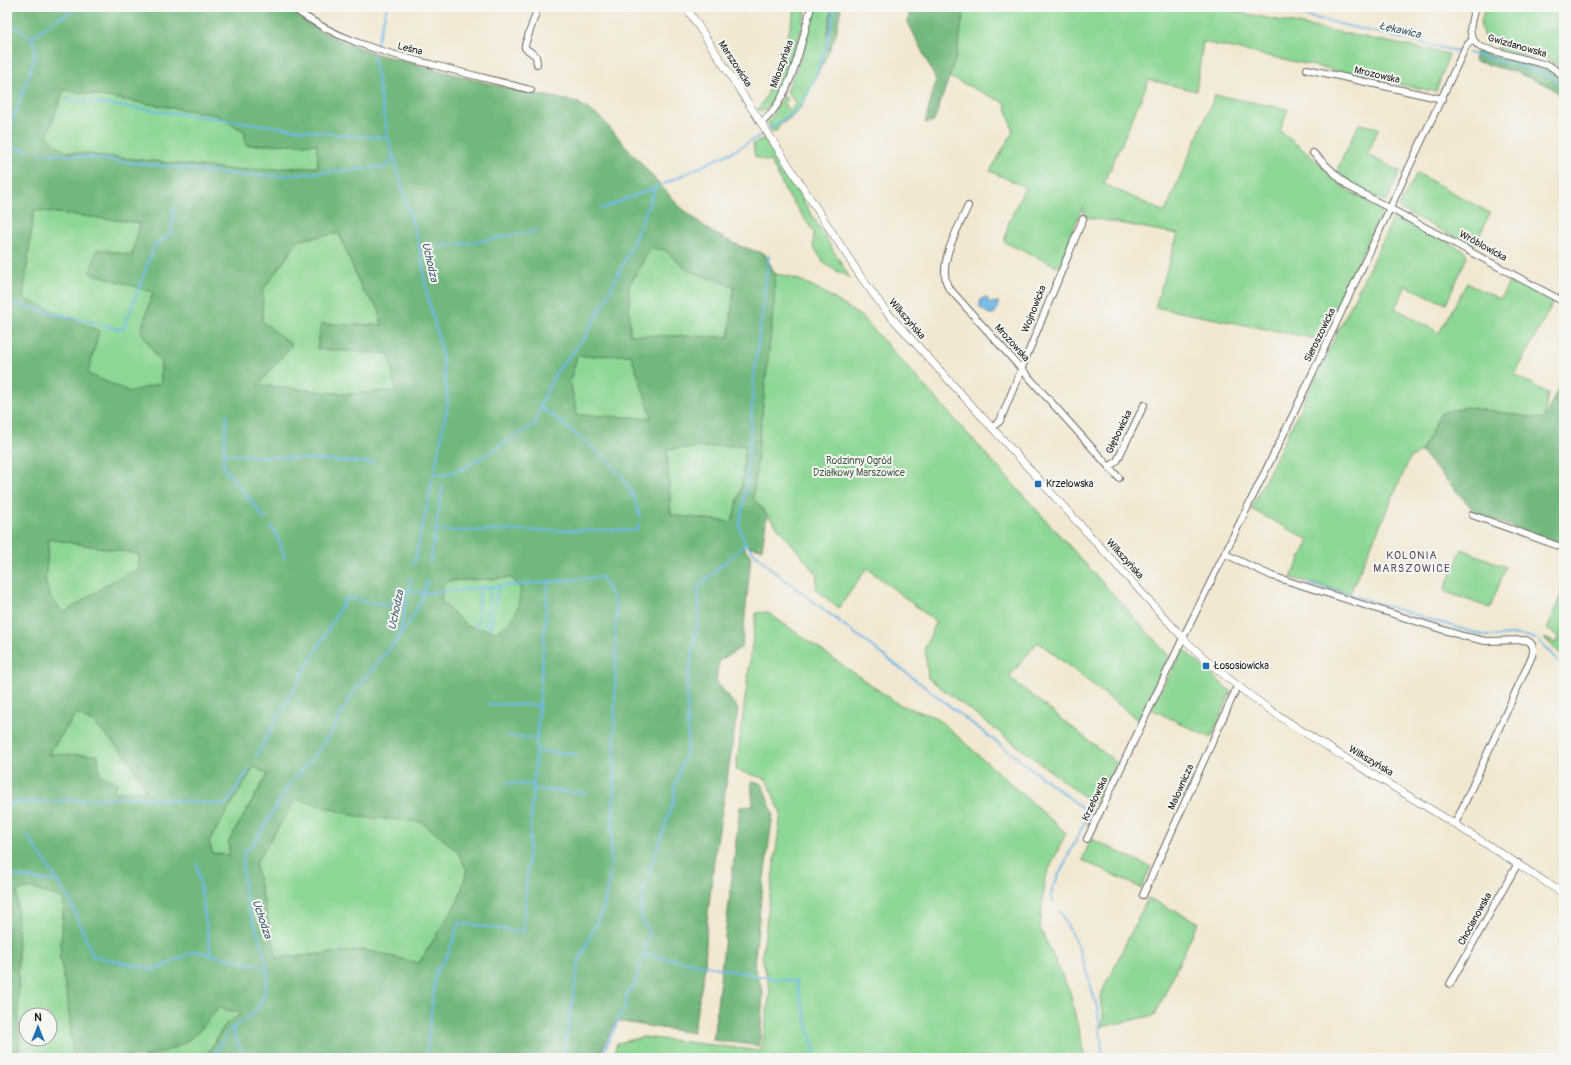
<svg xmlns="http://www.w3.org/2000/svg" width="1571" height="1065" viewBox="0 0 1571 1065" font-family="Pangolin,sans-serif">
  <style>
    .green { fill: #8dd794; stroke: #547a58; fill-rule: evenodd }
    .forest { fill: #72b87e; stroke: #476a4d; fill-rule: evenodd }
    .water { fill: #6ebae7; stroke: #456b82 }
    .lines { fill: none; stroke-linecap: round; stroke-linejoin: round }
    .stream { stroke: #6ebae7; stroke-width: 2 }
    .minor-casing { stroke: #67635c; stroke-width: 8 }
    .tertiary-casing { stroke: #67635c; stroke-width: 8 }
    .minor { stroke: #fff; stroke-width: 6 }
    .tertiary { stroke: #fff; stroke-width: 7 }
    .poi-dot { fill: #1f6fb2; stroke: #f6f6f2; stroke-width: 1.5 }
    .labels { text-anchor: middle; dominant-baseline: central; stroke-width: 4; stroke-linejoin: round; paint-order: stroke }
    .street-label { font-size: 10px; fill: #1c1c1c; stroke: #f6f6f2 }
    .park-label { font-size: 10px; fill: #445d46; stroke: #f6f6f2 }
    .poi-label { font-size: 10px; fill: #1c1c1c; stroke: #f6f6f2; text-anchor: start }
    .water-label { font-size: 11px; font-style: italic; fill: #3d5b6d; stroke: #f6f6f2 }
    .neighbourhood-label { font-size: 11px; letter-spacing: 1px; fill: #59485c; stroke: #f6f6f2 }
  </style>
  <rect width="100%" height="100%" fill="#f6f6f2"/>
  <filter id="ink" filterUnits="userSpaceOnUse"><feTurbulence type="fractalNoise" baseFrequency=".025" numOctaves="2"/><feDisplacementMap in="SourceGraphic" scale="8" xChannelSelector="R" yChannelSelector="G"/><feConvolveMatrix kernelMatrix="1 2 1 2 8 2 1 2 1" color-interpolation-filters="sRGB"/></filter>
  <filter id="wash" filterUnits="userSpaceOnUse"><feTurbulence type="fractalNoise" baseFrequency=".012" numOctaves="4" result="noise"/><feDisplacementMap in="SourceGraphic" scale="16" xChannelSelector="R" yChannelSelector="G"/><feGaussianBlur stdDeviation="0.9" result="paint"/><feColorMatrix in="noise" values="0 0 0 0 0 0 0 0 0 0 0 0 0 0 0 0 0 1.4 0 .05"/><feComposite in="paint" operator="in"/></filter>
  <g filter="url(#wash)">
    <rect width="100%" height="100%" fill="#f2e8d2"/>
    <g class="green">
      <path d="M796,7H807C801,31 785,103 761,112L757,109C771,100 790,26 796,7Z"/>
      <polygon points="815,7 832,7 825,49 829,51 801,107 793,116 780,125 777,130 772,133 768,123 784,96 788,100 784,104 789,110 796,104 787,91 802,56"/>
      <polygon points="965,7 1212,7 1449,54 1436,92 1203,42 1196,91 1149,80 1104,184 1165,212 1215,95 1288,109 1280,131 1311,156 1338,182 1352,193 1372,202 1382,211 1321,340 1155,307 1178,234 1086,217 1082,207 1059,267 1004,242 1009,222 1025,187 990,171 1013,132 1005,103 949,77 956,57"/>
      <polygon points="1485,7 1564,7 1564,69 1534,51 1535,58 1498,49 1498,43 1485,40 1480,25"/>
      <polygon points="64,90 216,115 244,131 246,145 317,144 318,167 237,170 66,152 46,138"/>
      <path d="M1359,124L1379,128L1367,155L1400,171L1387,201C1367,196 1351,184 1337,170Z"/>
      <polygon points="764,138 768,143 850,278 826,265 813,247 814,232 786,192 771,162 755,157 753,144"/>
      <polygon points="1417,173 1490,213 1474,247 1398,208"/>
      <polygon points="34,210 140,223 132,255 153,292 141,331 161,364 161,383 130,392 88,374 23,298"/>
      <polygon points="1395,215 1465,251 1467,257 1446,304 1406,286 1395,308 1439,333 1467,283 1500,299 1512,277 1554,300 1515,375 1548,393 1544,419 1466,407 1441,413 1421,452 1410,458 1350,593 1291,578 1309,540 1251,509"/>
      <polygon points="339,233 362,290 379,309 382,326 321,324 389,354 396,391 347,394 257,385 292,345 262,321 263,290 299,240"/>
      <polygon points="651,248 665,250 687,270 734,286 729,337 630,335 629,286"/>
      <path d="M775,274C807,277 835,300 862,317L1169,656L1138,720L1038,642L1009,677L1117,763L1095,805L928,678L925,648L936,622L867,568L839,608L816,590L817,574L753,498L774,302Z"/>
      <polygon points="631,355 653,418 577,415 570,381 577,356"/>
      <polygon points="745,445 742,485 732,522 671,515 667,449"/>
      <polygon points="49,539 139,554 139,569 109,583 64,613 51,599 45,581"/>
      <polygon points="1462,549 1506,567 1490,608 1446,592 1444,590"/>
      <path d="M512,578L521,589C517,615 518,616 497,632L467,626L441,602L442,588L448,581Z"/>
      <polygon points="1564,587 1564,658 1544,638 1556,643 1558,636 1547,629"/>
      <polygon points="767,612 898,704 937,718 1066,833 1045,878 1040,928 1070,993 1085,1058 613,1058 617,1043 644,1037 762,1051 770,990 762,956 781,813 766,779 736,770 756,613"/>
      <polygon points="1183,649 1231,692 1211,738 1151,709"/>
      <polygon points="76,714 93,722 130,760 146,791 112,792 48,755"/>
      <polygon points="254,767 268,773 229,841 229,855 212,853 209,841"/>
      <polygon points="296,799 360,817 422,822 457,851 467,870 459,899 419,963 364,950 277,958 255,864"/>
      <polygon points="1091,839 1151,867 1141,888 1082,860"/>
      <path d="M31,888L64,899L60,958L68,1001L73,1058H19L17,891ZM26,1015H50V1039H26Z"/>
      <polygon points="1148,898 1198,922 1155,1015 1101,1027 1103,1019 1100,996"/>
      <polygon points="218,1008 242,1013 225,1025 205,1058 142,1058 178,1046 198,1032"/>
    </g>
    <g class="forest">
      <path d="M7,7H286L307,23L336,39L377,54L506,88L577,102L601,118L678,205L713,233L740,246L765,254L775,274L774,302L753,498L767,515L762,549L743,545L745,550L751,555L742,647L719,661L716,681L738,709L714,861L707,922L705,967L693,1033L616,1021L598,1058H205L225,1025L242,1013L218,1008C212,1015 206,1024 199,1031C166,1064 115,1058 73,1058L68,1001L60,958L64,899L31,888L17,891L19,1058H7V800H11L9,763H7ZM64,90L216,115L244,131L246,145L317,144L318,167L237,170L66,152L47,137ZM34,210L140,223L132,255L97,249L90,273L153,292L141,331L161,364V383L130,392L88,374L99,331L23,298ZM339,233L362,290L379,309L382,325L321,324L317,349L389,354L396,391L347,394L258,385L292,345L262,321L263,290L299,240ZM651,248L665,250L687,270L734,286L729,337L630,335L629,285ZM631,355L652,418L577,415L570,381L577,356ZM745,445L742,485L732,522L671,515L667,449ZM49,539L139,554V569L109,583L64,613L51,599L45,581ZM512,578L521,589C517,614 517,617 497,632L467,626L441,602L442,588L448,581ZM76,714L93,722L130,760L146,791L113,792L117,783L100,775L98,755L48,754ZM254,767L268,774L229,841V855L212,853L209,841ZM296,799L360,817L422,822L457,851L467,870L459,899L419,963L364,950L277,958L255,864Z"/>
      <polygon points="832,7 841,7 836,34 829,51 825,49"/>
      <polygon points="910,7 965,7 956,57 934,121 925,123 936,80 908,22"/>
      <polygon points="1476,51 1553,71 1564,81 1564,99 1549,86 1512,71 1474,61"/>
      <polygon points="1564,376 1564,546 1477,514 1421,452 1441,413 1466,407 1544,419"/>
      <polygon points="751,781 762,784 773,814 761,899 754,966 763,991 760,1046 713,1040 740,807 753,806"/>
    </g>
    <polygon class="water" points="986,297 990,303 998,302 998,308 994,314 989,314 979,307 981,299"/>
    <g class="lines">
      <g class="stream">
        <polyline points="1267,7 1460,52"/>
        <polyline points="7,22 32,37 57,19 71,12"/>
        <polyline points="376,46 387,7"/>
        <polyline points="1468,53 1546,73 1564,85"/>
        <polyline points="373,55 388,137 420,249 427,294 441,348 448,403 434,474 445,475 466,467 535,424 540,406 555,374 585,337 605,301 630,250 656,187"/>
        <polyline points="65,99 349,136 388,137"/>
        <path d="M770,129C777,121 788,119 796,111C815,92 830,34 835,7"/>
        <polyline points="7,138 36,54 32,37"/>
        <polyline points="7,146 29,151"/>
        <polyline points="39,152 240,175 280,176 387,167 394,157"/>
        <polyline points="664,184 734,151 763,134"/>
        <polyline points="601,209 659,186"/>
        <polyline points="420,249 475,242 536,231"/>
        <polyline points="7,302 123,330 155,245 172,233 174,209"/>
        <path d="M540,406C564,426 603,452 622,477C630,487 636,503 640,516"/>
        <polyline points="227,414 223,467 266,520"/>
        <polyline points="224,454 374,463"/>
        <polyline points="271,527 277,536 285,558"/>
        <polyline points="436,531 637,530 639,523"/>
        <polyline points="745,544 775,572 1089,813 1052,889 1051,896 1053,902"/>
        <polyline points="430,562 443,485"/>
        <polyline points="414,564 433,479"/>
        <path d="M1310,585L1337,591L1485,636C1503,637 1519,631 1535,639"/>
        <polyline points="408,591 425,593 602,577 616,604 614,786 610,872 604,906 579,961 563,1058"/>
        <polyline points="477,626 480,587"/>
        <polyline points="485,626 491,586"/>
        <polyline points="490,629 499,585"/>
        <path d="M400,636C412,619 423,602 427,581"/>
        <polyline points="1539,641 1564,667"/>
        <polyline points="488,704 540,705"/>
        <polyline points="508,736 537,738"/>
        <polyline points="537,751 577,754"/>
        <polyline points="256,756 346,598 405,608"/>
        <polyline points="294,779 314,757 334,728 353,692 399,637 411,577"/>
        <polyline points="507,783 534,785"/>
        <polyline points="533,789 586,793"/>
        <polyline points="7,803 136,797 225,805 249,769"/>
        <polyline points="7,807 10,807"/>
        <polyline points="27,835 69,898 93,956 156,970 194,951 268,968"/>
        <polyline points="197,864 211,956"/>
        <polyline points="7,875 59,882"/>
        <polyline points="1060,911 1079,949 1097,1006 1103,1058"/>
        <polyline points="644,954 776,979 796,981 816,1058"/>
        <polyline points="232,1028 242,1054 241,1058"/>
        <polyline points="217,1051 217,1058"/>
        <path d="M212,1058C218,1048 224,1035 233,1028C241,1021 256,1015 260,1004C280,960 252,933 245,893C242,880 243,863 244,850L254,843L259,835L291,782"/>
        <path d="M426,1058L436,970C449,960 453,938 459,923L523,932L548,581"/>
        <polyline points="601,1058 625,1006 628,991 634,986 650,934 642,920 641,903 649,872 675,797 674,790 688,745 687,684 699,614 698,587 745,544 739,525 747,485 754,377 769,255"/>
      </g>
    </g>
  </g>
  <g filter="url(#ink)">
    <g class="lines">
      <g class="minor-casing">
        <g id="minor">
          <path d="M292,7C332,38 381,52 430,64C463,73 497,81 531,90"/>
          <path d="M1475,7C1471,24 1465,34 1480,47L1550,66L1564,76"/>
          <polyline points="537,64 536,56 525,48 525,45 538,7"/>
          <polyline points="1307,69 1442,99"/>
          <path d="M761,123C792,98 801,43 811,7"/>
          <polyline points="1313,153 1348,186 1564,302"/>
          <path d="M968,206C958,229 937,263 948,287L1119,478"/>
          <polyline points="992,427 1000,421 1083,219"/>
          <polyline points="1109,467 1117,461 1144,405"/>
          <polyline points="1472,515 1564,548"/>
          <path d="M1225,554L1272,576L1463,636L1485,641L1526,640C1534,643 1534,650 1532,656L1455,824"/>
          <polyline points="1087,839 1183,638 1292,417 1466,46 1472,40"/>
          <polyline points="1143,895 1237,687"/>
          <polyline points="1450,984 1518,863"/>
        </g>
      </g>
      <g class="tertiary-casing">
        <path id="tertiary" d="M686,7L861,277L885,310L1183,638C1246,701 1321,743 1397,789C1454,823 1509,858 1564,894"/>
      </g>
      <use href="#minor" class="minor"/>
      <use href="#tertiary" class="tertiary"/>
    </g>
  </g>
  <g class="poi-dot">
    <rect x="1034" y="480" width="8" height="8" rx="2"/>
    <rect x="1202" y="662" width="8" height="8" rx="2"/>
  </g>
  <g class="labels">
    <g class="street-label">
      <text transform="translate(1517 46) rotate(16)">Gwizdanowska</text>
      <text transform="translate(410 49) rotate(14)">Leśna</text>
      <text transform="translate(735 64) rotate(57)">Marszowicka</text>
      <text transform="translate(782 64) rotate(-70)">Miłoszyńska</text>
      <text transform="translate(1377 75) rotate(13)">Mrozowska</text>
      <text transform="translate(1483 246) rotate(29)">Wróblowicka</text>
      <text transform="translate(1034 309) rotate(-68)">Wojnowicka</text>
      <text transform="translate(907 319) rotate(49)">Wilkszyńska</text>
      <text transform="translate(1320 335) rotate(-64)">Sieroszowicka</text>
      <text transform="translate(1012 343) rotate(48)">Mrozowska</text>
      <text transform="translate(1119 432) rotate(-64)">Głębowicka</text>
      <text transform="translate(1125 559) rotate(48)">Wilkszyńska</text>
      <text transform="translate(1371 761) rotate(31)">Wilkszyńska</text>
      <text transform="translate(1181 787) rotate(-66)">Malownicza</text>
      <text transform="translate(1095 799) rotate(-65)">Krzelowska</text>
      <text transform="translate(1475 919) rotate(-61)">Chocianowska</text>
    </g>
    <g class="park-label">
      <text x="859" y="461">Rodzinny Ogród<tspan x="859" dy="12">Działkowy Marszowice</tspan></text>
    </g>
    <g class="poi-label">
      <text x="1046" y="484">Krzelowska</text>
      <text x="1214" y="666">Łososiowicka</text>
    </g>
    <g class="water-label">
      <text transform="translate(1400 30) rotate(13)">Łękawica</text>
      <text transform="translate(430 262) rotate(77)">Uchodza</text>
      <text transform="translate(396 610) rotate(-78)">Uchodza</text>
      <text transform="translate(262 919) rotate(71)">Uchodza</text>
    </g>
    <g class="neighbourhood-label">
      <text x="1412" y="555">KOLONIA<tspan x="1412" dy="13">MARSZOWICE</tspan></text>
    </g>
  </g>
  <rect width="1571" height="1065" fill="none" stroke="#f6f6f2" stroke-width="24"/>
  <g transform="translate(38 1027)"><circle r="19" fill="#f6f6f2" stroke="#9f9f9c"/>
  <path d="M0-3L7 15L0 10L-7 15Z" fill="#1f6fb2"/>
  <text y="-6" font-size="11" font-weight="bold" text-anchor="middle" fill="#1c1c1c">N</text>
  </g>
</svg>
